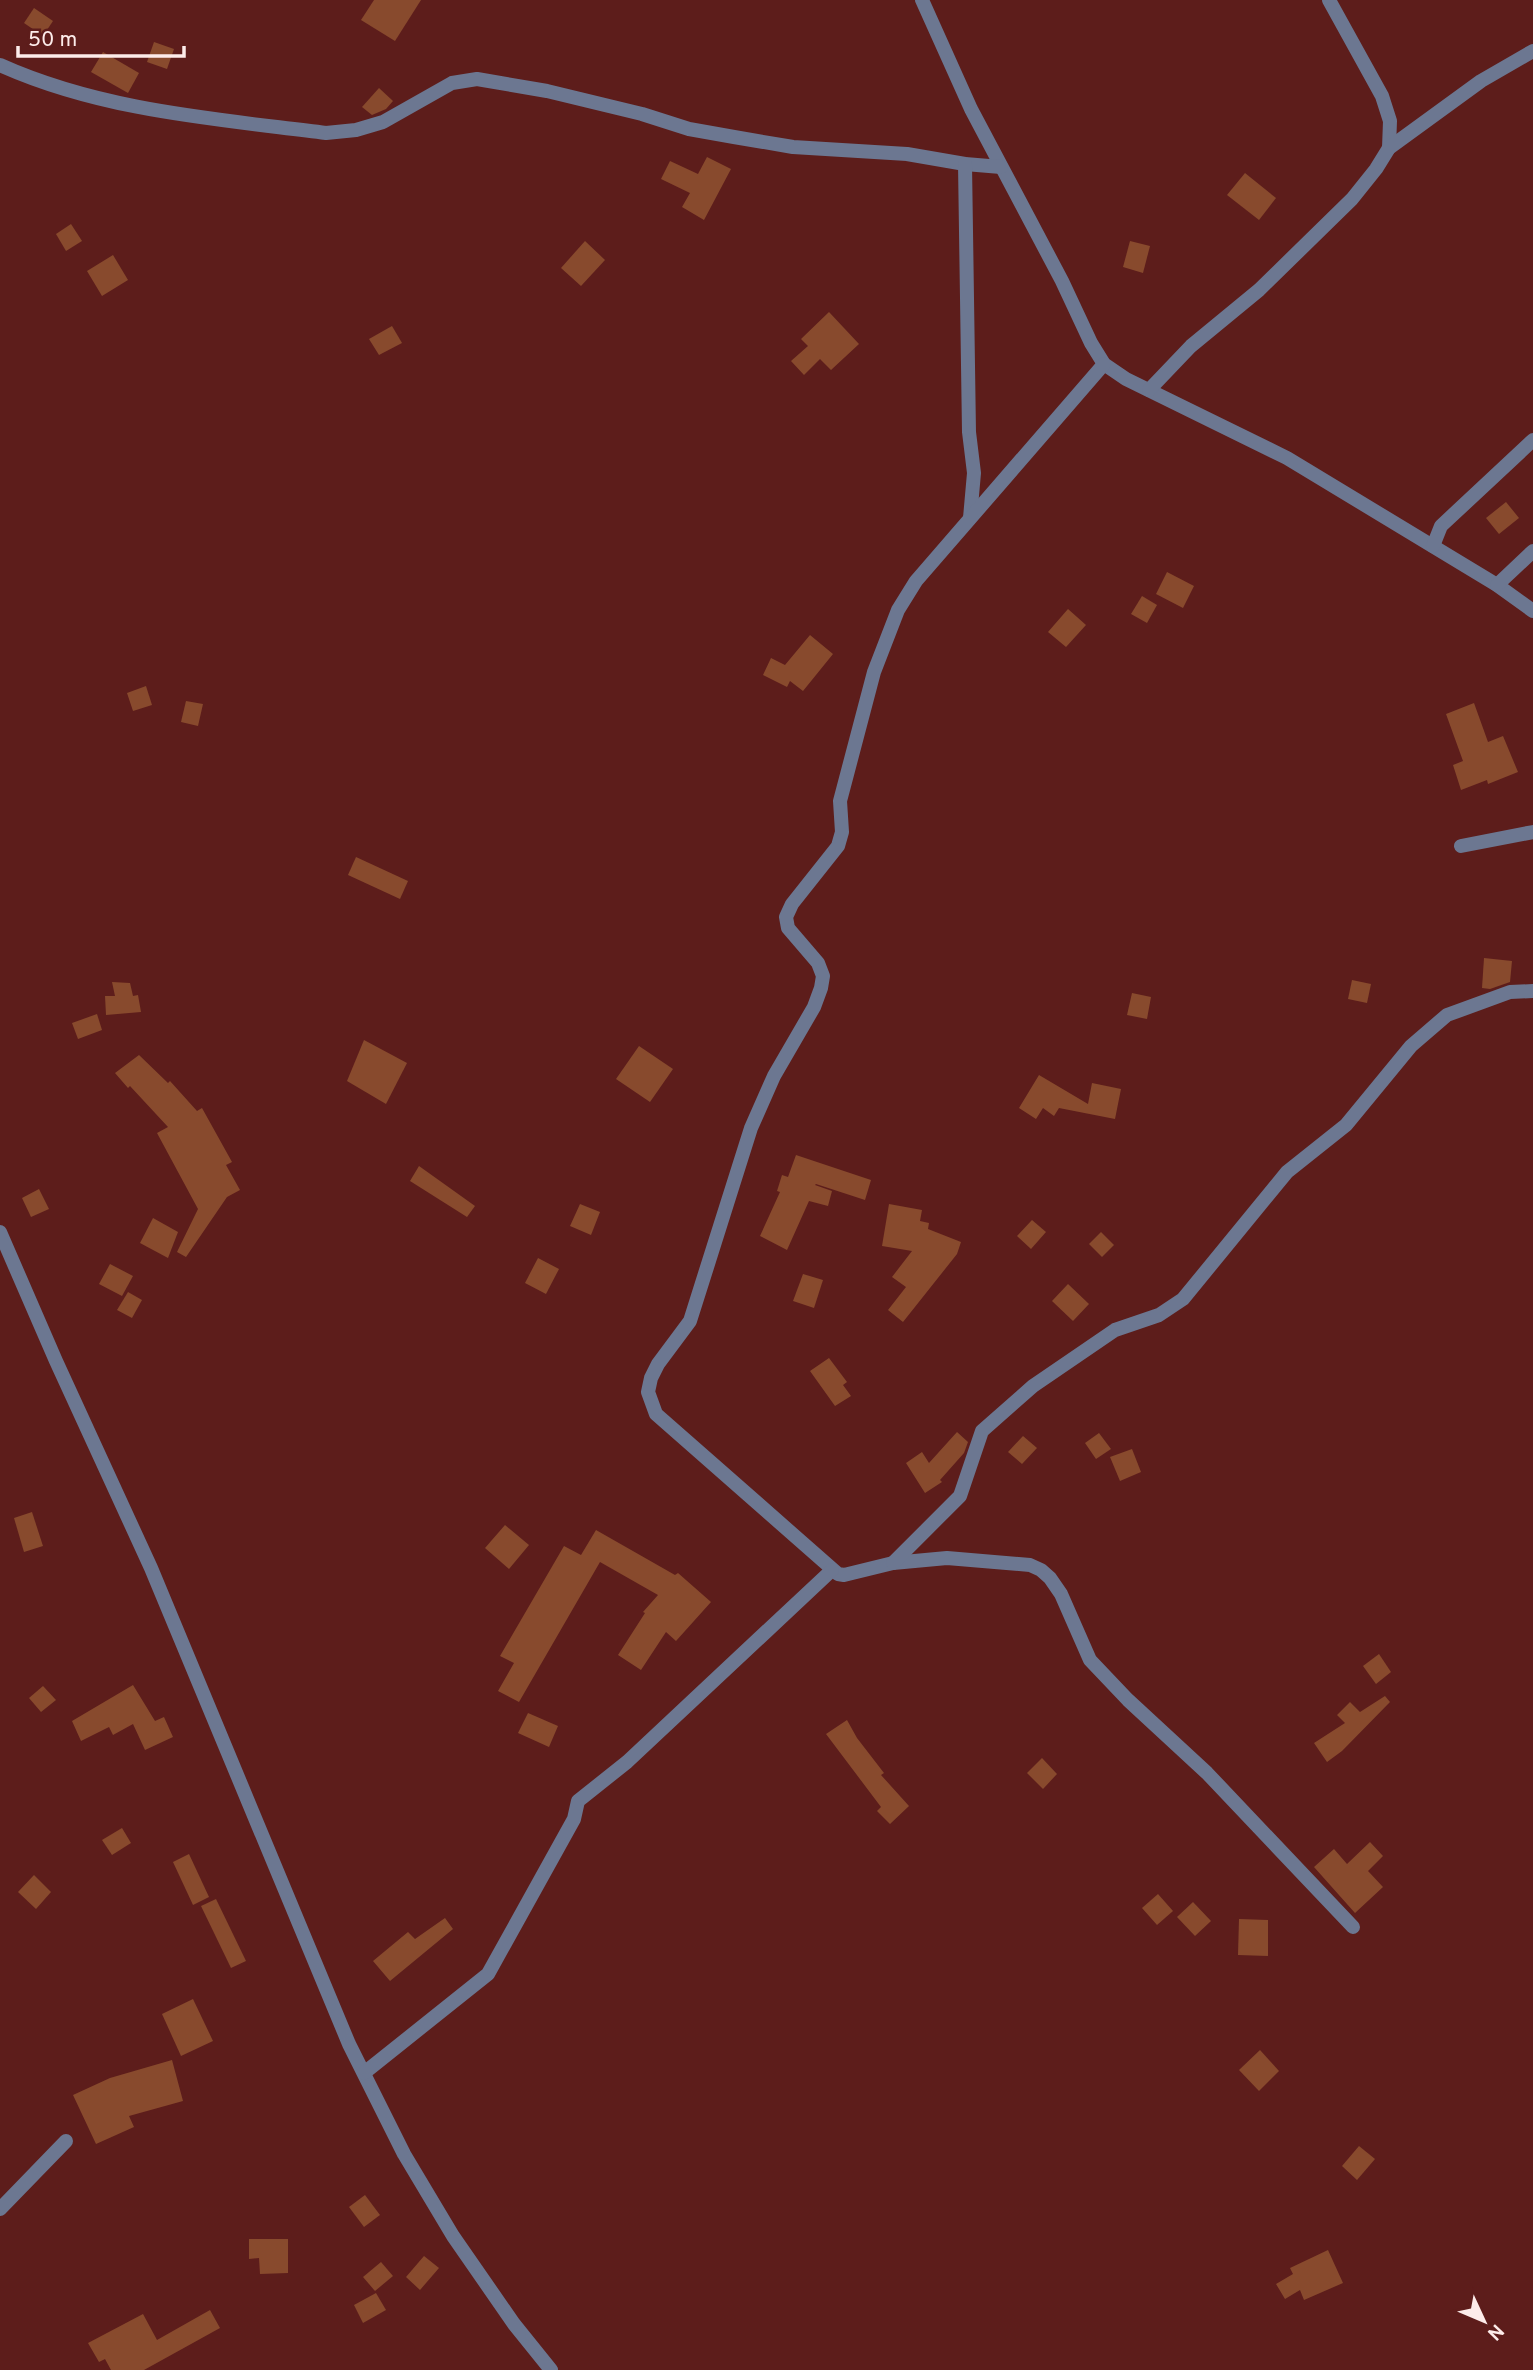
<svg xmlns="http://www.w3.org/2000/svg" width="1533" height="2370" viewBox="0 0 1533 2370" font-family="Overpass,sans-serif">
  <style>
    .building { fill: #884a2d }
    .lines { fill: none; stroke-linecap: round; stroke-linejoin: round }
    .minor { stroke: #6c7791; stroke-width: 14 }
  </style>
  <rect width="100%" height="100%" fill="#5d1d1b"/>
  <g class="building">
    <polygon points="374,0 421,0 395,41 361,20"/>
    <polygon points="34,8 53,21 43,36 24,23"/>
    <polygon points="154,42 174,49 167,69 147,62"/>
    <polygon points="103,52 139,73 128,93 91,72"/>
    <polygon points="379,88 393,101 386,109 372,115 362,107"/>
    <polygon points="707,157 731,169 704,220 682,207 690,193 661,179 670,161 698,174"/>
    <polygon points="1245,173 1276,198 1259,220 1227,195"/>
    <polygon points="71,224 82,241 66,251 56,234"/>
    <polygon points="585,241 605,260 581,286 561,268"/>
    <polygon points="1130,241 1150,246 1143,273 1123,267"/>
    <polygon points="113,255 128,280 102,296 87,271"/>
    <polygon points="829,312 859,344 831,370 820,359 804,375 791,361 808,346 801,339"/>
    <polygon points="392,326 402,343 379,355 369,339"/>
    <polygon points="1506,502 1519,518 1499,534 1486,518"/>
    <polygon points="1167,572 1194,586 1183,608 1156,594"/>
    <polygon points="1142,596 1157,605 1147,623 1131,614"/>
    <polygon points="1068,609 1086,625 1066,647 1048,632"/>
    <polygon points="810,635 833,654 803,691 790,681 787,687 763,675 771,658 785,665"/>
    <polygon points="146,686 152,705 133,711 127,693"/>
    <polygon points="186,701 203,704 198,726 181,722"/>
    <polygon points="1474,703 1488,742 1503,736 1518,772 1488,784 1487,780 1461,790 1453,765 1463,761 1446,714"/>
    <polygon points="356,857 408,881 400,899 348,875"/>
    <polygon points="1484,958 1512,961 1510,982 1490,989 1482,988"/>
    <polygon points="1352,980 1371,984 1367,1003 1348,999"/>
    <polygon points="112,982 130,983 133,996 138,995 141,1012 106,1015 105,996 115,996"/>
    <polygon points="1132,993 1151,997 1147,1019 1127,1015"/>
    <polygon points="97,1014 102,1030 78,1039 72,1023"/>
    <polygon points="364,1040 407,1063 386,1104 347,1081"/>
    <polygon points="639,1046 673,1069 650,1102 616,1079"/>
    <polygon points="139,1055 168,1083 170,1081 197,1111 202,1108 232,1162 226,1165 240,1190 227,1197 186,1257 177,1252 198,1209 157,1133 168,1127 130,1086 128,1088 115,1073"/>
    <polygon points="1039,1075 1088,1104 1092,1083 1121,1089 1115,1119 1059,1108 1054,1116 1043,1108 1036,1119 1019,1108"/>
    <polygon points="796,1155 871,1180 865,1200 816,1184 815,1185 832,1191 828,1206 809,1201 787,1250 760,1236 780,1192 777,1191 782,1175 788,1177"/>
    <polygon points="419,1166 475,1206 467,1217 410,1181"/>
    <polygon points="39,1189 49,1209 31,1217 22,1198"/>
    <polygon points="580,1204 600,1212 591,1235 570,1226"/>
    <polygon points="889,1204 922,1210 920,1221 929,1223 928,1229 961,1242 957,1254 903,1322 888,1310 906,1287 892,1277 912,1251 882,1246"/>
    <polygon points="153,1218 178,1232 168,1258 140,1243"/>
    <polygon points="1032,1220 1046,1232 1031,1249 1017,1236"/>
    <polygon points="1101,1232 1114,1245 1102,1257 1089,1244"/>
    <polygon points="538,1258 559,1269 546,1294 525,1283"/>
    <polygon points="110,1264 133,1276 122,1296 99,1284"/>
    <polygon points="803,1274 823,1280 814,1308 793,1301"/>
    <polygon points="1068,1284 1089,1304 1073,1321 1052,1301"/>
    <polygon points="128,1292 142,1300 132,1318 117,1310"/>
    <polygon points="829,1358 847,1382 843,1385 851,1396 835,1406 810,1371"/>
    <polygon points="957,1432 968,1442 964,1453 940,1480 942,1482 925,1493 906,1463 922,1452 929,1463"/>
    <polygon points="1099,1433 1111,1449 1096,1459 1085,1443"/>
    <polygon points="1023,1436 1037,1448 1022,1464 1008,1452"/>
    <polygon points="1132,1449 1141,1472 1120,1481 1110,1457"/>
    <polygon points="32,1512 43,1546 24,1552 14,1518"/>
    <polygon points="505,1525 529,1545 509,1569 485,1548"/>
    <polygon points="596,1530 675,1575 678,1573 711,1602 676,1641 666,1632 641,1670 618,1655 645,1613 643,1612 658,1595 600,1562 519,1702 498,1691 514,1663 500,1656 564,1546 581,1555"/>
    <polygon points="1379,1654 1391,1672 1376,1684 1363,1666"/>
    <polygon points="133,1685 155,1721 164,1717 173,1737 145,1750 133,1724 113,1735 109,1727 81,1741 72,1721"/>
    <polygon points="43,1686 56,1700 41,1712 29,1698"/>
    <polygon points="1385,1696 1390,1702 1342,1751 1327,1762 1314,1743 1345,1723 1337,1715 1350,1702 1360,1712"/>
    <polygon points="528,1713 558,1726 549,1747 518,1733"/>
    <polygon points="847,1720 857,1738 884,1773 881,1775 909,1806 890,1824 877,1811 881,1807 826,1734"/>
    <polygon points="1042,1758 1057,1774 1043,1789 1027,1773"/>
    <polygon points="122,1828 131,1843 112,1855 102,1840"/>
    <polygon points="1370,1842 1383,1856 1368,1871 1383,1887 1355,1913 1314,1867 1334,1849 1347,1864"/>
    <polygon points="189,1854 209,1897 193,1905 173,1862"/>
    <polygon points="34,1875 51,1892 36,1909 18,1892"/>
    <polygon points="1158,1894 1173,1911 1157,1925 1142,1908"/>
    <polygon points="216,1899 246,1961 231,1968 201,1906"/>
    <polygon points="1193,1902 1211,1921 1195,1936 1177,1917"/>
    <polygon points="445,1918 453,1929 390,1981 373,1961 408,1932 415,1939"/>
    <polygon points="1239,1919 1268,1920 1268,1956 1238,1955"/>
    <polygon points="193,1999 213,2041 181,2056 162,2014"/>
    <polygon points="1260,2050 1279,2071 1259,2091 1239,2070"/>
    <polygon points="172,2060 183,2101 129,2116 134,2127 96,2144 73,2095 110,2078"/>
    <polygon points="1359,2146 1375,2159 1357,2180 1342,2166"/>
    <polygon points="365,2195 380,2215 364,2227 349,2207"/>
    <polygon points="249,2239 288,2239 288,2273 260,2274 259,2258 249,2259"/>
    <polygon points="1328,2250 1343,2283 1304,2300 1300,2290 1285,2299 1276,2284 1293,2274 1290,2268"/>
    <polygon points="424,2256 439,2268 420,2290 406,2277"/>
    <polygon points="381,2262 393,2276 375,2291 363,2277"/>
    <polygon points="376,2293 386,2310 363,2323 354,2305"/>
    <polygon points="210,2310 220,2328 144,2370 111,2370 105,2359 99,2362 88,2343 143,2314 157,2340"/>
  </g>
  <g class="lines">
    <g class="minor">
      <polyline points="922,0 971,109 1062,281 1091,343 1104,364 1126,379 1287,458 1497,585 1533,611"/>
      <polyline points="1329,0 1382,96 1390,121 1389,148"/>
      <path d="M0,65C102,111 216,119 326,133L356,130L383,122L452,83L477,79L547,91L642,114L689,129L734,137L793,147L907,154L965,164L1001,167"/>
      <polyline points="965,164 969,432 974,473 970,518"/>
      <polyline points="1104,364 916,581 898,610 874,672 840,801 842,832 838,846 792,904 786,917 788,928 818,963 823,976 821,988 814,1007 774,1076 751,1128 690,1321 658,1364 651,1378 648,1392 656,1414 838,1574 844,1575 893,1563 947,1558 1030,1565 1041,1570 1050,1578 1061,1594 1090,1660 1128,1700 1207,1773 1353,1927"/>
      <polyline points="1149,390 1191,346 1259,290 1352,199 1376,169 1389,148 1481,81 1533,51"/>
      <polyline points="1433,546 1441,526 1533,440"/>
      <polyline points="1497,585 1533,551"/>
      <polyline points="1461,846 1533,832"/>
      <polyline points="0,1232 56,1361 151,1568 349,2044 404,2154 453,2236 514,2324 551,2370"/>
      <polyline points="893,1563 960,1496 982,1431 1033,1386 1115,1330 1159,1315 1183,1299 1287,1172 1346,1125 1411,1046 1447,1015 1510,992 1533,991"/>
      <polyline points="364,2073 488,1974 574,1819 578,1801 627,1762 832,1570"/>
      <polyline points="0,2209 66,2141"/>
    </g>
  </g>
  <g transform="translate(1484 2321) rotate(134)" stroke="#5d1d1b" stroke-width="5" paint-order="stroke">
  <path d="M0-5L12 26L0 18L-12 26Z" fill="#fdecea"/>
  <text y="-10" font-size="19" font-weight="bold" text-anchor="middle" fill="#fdecea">N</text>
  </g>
  <path d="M18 46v10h166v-10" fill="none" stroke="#fdecea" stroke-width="3.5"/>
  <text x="28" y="46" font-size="21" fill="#fdecea" stroke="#5d1d1b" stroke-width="5" paint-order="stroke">50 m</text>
</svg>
